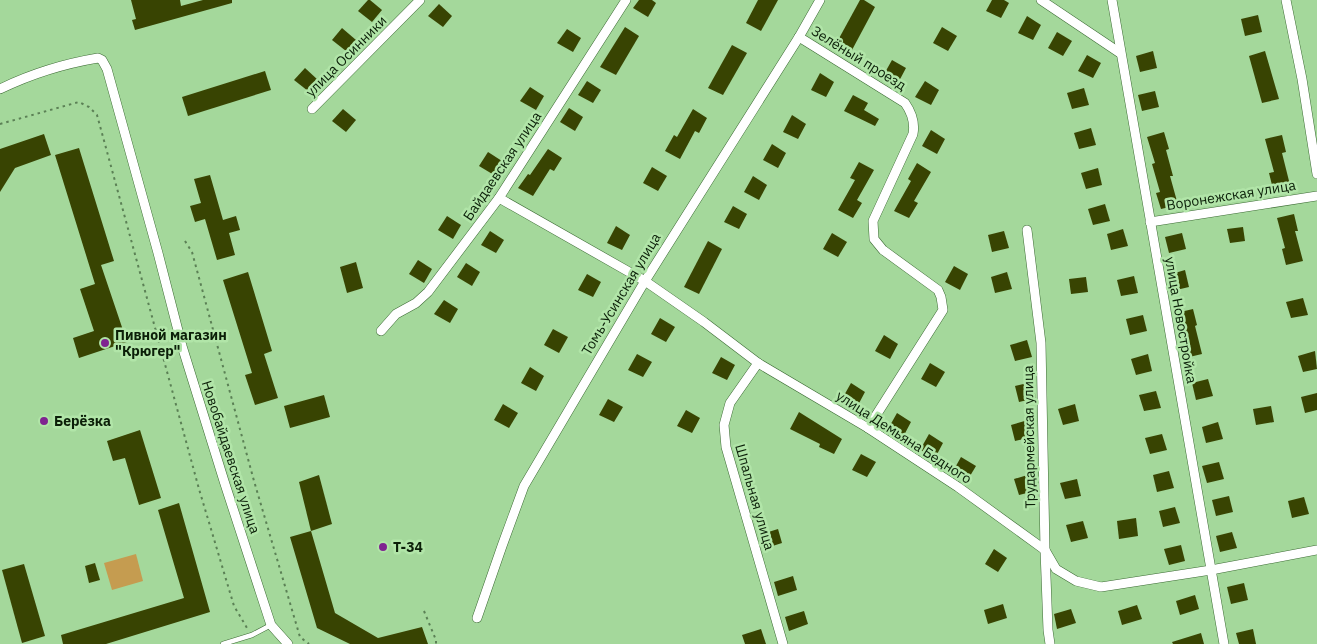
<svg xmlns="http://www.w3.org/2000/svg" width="1317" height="644" viewBox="0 0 1317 644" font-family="'IBM Plex Sans',sans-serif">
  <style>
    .green { fill: #c59c50 }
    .building { fill: #384402 }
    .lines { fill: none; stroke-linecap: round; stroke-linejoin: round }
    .lane-casing { stroke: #3c6b34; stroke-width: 5.5 }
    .street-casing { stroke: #3c6b34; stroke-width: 10 }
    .path { stroke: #5b8055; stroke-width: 2; stroke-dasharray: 2.5 4; stroke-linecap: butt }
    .lane { stroke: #fff; stroke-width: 4.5 }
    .street { stroke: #fff; stroke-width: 9 }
    .poi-dot { fill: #7f2390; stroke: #b1e5a8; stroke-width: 2 }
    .labels { text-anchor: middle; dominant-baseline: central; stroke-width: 5; stroke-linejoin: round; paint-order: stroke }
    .street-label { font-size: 14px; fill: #0b1f08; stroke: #b1e5a8 }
    .poi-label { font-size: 14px; font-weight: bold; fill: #0b1f08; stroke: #b1e5a8; text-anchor: start }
  </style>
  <rect width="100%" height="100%" fill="#a4d89b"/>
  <polygon class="green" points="136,554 143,581 112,590 104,563"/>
  <g class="building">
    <polygon points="131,0 180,0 181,6 203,0 232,0 232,3 135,30 132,20 136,19"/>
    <polygon points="368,0 370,0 382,10 372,22 358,11"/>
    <polygon points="639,0 652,0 656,3 648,17 633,8"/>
    <polygon points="758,0 778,0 761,31 746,23"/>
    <polygon points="860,0 864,0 875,7 852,50 837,42"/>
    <polygon points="992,0 1004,0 1009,3 1001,18 986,11"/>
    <polygon points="439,4 452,16 443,27 428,16"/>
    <polygon points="1258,15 1262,32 1245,36 1241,19"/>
    <polygon points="1027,16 1041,25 1033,40 1018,33"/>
    <polygon points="625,27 639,36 616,75 600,67"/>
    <polygon points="942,27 957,36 948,51 933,43"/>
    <polygon points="342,28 356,40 346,51 332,40"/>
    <polygon points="567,29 581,38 573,52 557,43"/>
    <polygon points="1057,32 1072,41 1063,56 1048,48"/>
    <polygon points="732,45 747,53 723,95 708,88"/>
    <polygon points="1153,51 1157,68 1140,72 1136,56"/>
    <polygon points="1265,51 1279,99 1262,103 1249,56"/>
    <polygon points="1087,55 1101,63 1093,78 1078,71"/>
    <polygon points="892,60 906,68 898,83 883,76"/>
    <polygon points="305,68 318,80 308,91 294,80"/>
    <polygon points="265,71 271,90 188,116 182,97"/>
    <polygon points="820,73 834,82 826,97 811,90"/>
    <polygon points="587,81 601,90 593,103 578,95"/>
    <polygon points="925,81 939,90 931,105 915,97"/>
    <polygon points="530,87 544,96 536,110 520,101"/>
    <polygon points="1084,88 1089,105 1072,109 1067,93"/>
    <polygon points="1155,91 1159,107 1142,111 1138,95"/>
    <polygon points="853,95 868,103 864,110 879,119 875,126 844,111"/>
    <polygon points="569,108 583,117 575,131 560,122"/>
    <polygon points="343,109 356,120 346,132 332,121"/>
    <polygon points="693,109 707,118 699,133 695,131 680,159 665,151 674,135 677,137"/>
    <polygon points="792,115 806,124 798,139 783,132"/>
    <polygon points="1091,128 1096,145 1079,149 1074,133"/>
    <polygon points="931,130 945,139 937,154 922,146"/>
    <polygon points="1164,132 1169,149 1166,150 1173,176 1170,176 1178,205 1161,209 1156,193 1160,192 1152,164 1155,163 1147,137"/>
    <polygon points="44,134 51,155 15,168 0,192 0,149"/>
    <polygon points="1282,135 1286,152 1282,153 1290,185 1273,189 1269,173 1274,172 1265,139"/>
    <polygon points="772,144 786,153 778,168 763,160"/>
    <polygon points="79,148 114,261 101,265 127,342 79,358 73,338 94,331 80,289 95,284 55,155"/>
    <polygon points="548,149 562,158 554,171 550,169 533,196 518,188 528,174 530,175"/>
    <polygon points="488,152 502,161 494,175 479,166"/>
    <polygon points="859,162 874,170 857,200 862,203 853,218 838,210 855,180 850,178"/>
    <polygon points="917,163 931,172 914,201 918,203 909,218 894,211 911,181 908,179"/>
    <polygon points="652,167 667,176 658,191 643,183"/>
    <polygon points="1098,168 1102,185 1086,189 1081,173"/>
    <polygon points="210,175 223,220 236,216 240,230 229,233 235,255 217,260 205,219 195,222 190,206 201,203 194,179"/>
    <polygon points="753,176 767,185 759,200 744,192"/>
    <polygon points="1105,204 1110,221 1093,225 1088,209"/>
    <polygon points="733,206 747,214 739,229 724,222"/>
    <polygon points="1294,214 1298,231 1295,231 1303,261 1286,265 1282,249 1285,248 1277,218"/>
    <polygon points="447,216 461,225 453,239 438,230"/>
    <polygon points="616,226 630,235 622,250 607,243"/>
    <polygon points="1243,227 1245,241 1230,243 1227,229"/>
    <polygon points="1123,229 1128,246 1111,250 1107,234"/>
    <polygon points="490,231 504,240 496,253 481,245"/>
    <polygon points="1004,231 1009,248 992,252 988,235"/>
    <polygon points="832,233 847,242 838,257 823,249"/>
    <polygon points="1182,233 1186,249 1169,253 1165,237"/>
    <polygon points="708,241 722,249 699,294 684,287"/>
    <polygon points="418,260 432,269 424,283 409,274"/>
    <polygon points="356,262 363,288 347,293 340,267"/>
    <polygon points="466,263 480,272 472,286 457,277"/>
    <polygon points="954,266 968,274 960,290 945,282"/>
    <polygon points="1185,270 1189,287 1172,291 1168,275"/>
    <polygon points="248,272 272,351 264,354 278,398 255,405 245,375 252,373 223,280"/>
    <polygon points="1007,272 1012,289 995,293 991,277"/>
    <polygon points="587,274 601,282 593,297 578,290"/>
    <polygon points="1134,276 1138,293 1121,296 1117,280"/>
    <polygon points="1086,277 1088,292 1071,294 1069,279"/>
    <polygon points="1303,298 1308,315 1291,318 1286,302"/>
    <polygon points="444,300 458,309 450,323 434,314"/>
    <polygon points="1193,309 1197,325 1195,326 1202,354 1185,358 1181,341 1184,341 1176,313"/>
    <polygon points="1143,315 1147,331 1130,335 1126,319"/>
    <polygon points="660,318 675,327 666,342 651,334"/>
    <polygon points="553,329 568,337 559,353 544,345"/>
    <polygon points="884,335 898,344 890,359 875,351"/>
    <polygon points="1027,340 1032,357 1015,361 1010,345"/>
    <polygon points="1315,351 1317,369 1303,372 1298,356"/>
    <polygon points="637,354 652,362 643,377 628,370"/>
    <polygon points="1148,354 1152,371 1136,375 1131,359"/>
    <polygon points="721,357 735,365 727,380 712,373"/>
    <polygon points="930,363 945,372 936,387 921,379"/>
    <polygon points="530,367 544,376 536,391 521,383"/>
    <polygon points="1208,379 1213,396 1196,400 1192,383"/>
    <polygon points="1032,382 1036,398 1019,402 1015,386"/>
    <polygon points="851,383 865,392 857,407 842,399"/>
    <polygon points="1156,391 1161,408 1144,411 1139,395"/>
    <polygon points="1317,393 1317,410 1305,413 1301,397"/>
    <polygon points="324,395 330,417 290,428 284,406"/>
    <polygon points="608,399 623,407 614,422 599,415"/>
    <polygon points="503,404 518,413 509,428 494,420"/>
    <polygon points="1075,404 1079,421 1063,425 1058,409"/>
    <polygon points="1271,406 1274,422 1256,425 1253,409"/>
    <polygon points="686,410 700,418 692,433 677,426"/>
    <polygon points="799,412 842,439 834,454 819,447 820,444 790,429"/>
    <polygon points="897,413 911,422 903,437 888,429"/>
    <polygon points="1028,420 1032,437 1015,441 1011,425"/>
    <polygon points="1218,422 1223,439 1206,443 1202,427"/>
    <polygon points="140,430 161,498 139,505 125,458 113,461 107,441"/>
    <polygon points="929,434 943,443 935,458 920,450"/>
    <polygon points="1162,434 1167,450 1150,454 1145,438"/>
    <polygon points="861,454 876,462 867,477 852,470"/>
    <polygon points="961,457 976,466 967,481 952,473"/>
    <polygon points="1219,462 1224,479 1207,483 1202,466"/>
    <polygon points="1169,471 1174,488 1157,492 1153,475"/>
    <polygon points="1031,474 1035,491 1019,495 1014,479"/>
    <polygon points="319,475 332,524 311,531 299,482"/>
    <polygon points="1077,479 1081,496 1065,499 1060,483"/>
    <polygon points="1229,496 1233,512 1216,516 1212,500"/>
    <polygon points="1304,497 1309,514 1292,518 1288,501"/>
    <polygon points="179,503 210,612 106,644 63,644 61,635 184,598 158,510"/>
    <polygon points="1175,507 1180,523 1163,527 1159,511"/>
    <polygon points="1136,518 1138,536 1119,539 1117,521"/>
    <polygon points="1083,521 1088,538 1071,542 1066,525"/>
    <polygon points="778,529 782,543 763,549 759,535"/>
    <polygon points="311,531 335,613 378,638 422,627 428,644 350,644 317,628 290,537"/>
    <polygon points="1232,532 1237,548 1220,552 1216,536"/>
    <polygon points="1181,545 1185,561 1169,565 1164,549"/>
    <polygon points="994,549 1007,558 998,572 985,564"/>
    <polygon points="95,563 100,580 89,583 85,566"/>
    <polygon points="24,564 45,636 22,643 2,570"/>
    <polygon points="793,576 797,590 778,596 774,582"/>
    <polygon points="1244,583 1248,600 1231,604 1227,587"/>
    <polygon points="1195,595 1199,609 1180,615 1176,601"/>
    <polygon points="1003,604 1007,618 988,624 984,610"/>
    <polygon points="1137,605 1142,619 1122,625 1118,611"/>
    <polygon points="1071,609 1076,623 1057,629 1054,614"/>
    <polygon points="804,611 808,624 789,631 785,617"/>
    <polygon points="761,629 766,644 745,644 742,635"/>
    <polygon points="1253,629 1256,644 1239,644 1236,633"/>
    <polygon points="1201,633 1204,644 1173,644 1172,642"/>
  </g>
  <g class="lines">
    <g class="lane-casing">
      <polyline id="lane" points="223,644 252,635 271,625"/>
    </g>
    <g class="street-casing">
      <g id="street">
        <polyline points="1041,0 1120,53"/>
        <polyline points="1112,0 1224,644"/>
        <polyline points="1286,0 1302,79 1317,174"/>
        <path d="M799,37L905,103C912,113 915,123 913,134L873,221L874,239L883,250L938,290L941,297L943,310L868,428"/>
        <path d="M0,89C33,73 62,64 98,58L102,60L107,69L158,253L182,346L224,481L271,625L288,644"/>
        <polyline points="312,109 420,0"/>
        <polyline points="499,198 645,281 704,322 758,363 868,428 958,487 1045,550 1056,569 1076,581 1101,587 1211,570 1317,550"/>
        <polyline points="1150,222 1317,196"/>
        <polyline points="1027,230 1041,343 1045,550 1048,630 1050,644"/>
        <polyline points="381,331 396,314 416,303 428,292 499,198 626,0"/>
        <polyline points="758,363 730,403 724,425 726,447 783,644"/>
        <polyline points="477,618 502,546 524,486 645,281 799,37 820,0"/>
      </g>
    </g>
    <g class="path">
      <polyline points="0,124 79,102 89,107 97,115 199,489 234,606 247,628"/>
      <polyline points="185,241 192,252 254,481 300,637 309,644"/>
      <polyline points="424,611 436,640 436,644"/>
    </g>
    <use href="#lane" class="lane"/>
    <use href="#street" class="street"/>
  </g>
  <g class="poi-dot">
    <circle cx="105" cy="343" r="5"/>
    <circle cx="44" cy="421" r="5"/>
    <circle cx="383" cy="547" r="5"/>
  </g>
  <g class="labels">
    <g class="street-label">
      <text transform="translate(346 56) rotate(-45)">улица Осинники</text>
      <text transform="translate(859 58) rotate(32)">Зелёный проезд</text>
      <text transform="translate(502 166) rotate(-56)">Байдаевская улица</text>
      <text transform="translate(1231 195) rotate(-9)">Воронежская улица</text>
      <text transform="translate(621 294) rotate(-59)">Томь-Усинская улица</text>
      <text transform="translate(1181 320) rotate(80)">улица Новостройка</text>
      <text transform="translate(904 437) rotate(33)">улица Демьяна Бедного</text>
      <text transform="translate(1029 437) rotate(-91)">Трудармейская улица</text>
      <text transform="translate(231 457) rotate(72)">Новобайдаевская улица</text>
      <text transform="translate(755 497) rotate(74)">Шпальная улица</text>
    </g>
    <g class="poi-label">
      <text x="115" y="335">Пивной магазин<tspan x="115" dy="16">"Крюгер"</tspan></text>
      <text x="54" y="421">Берёзка</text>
      <text x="393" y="547">T-34</text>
    </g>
  </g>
</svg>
